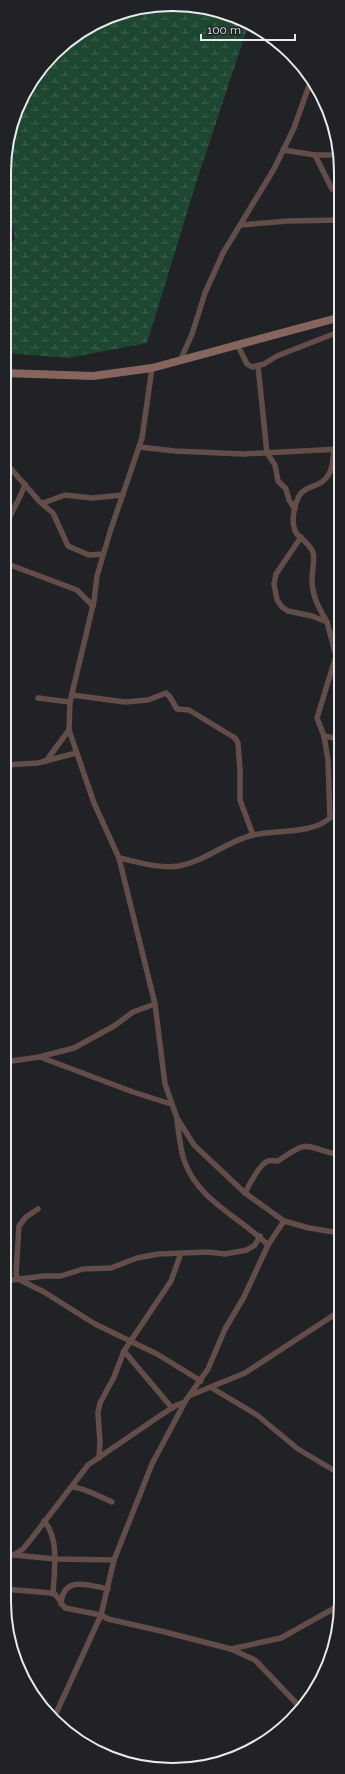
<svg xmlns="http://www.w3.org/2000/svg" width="345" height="1774" viewBox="0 0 345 1774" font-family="Raleway,sans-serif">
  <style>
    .wetland { fill: url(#wetland-marsh) }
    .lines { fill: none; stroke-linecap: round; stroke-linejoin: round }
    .minor { stroke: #634d49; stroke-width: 5.5 }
    .secondary { stroke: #87655f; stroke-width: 8 }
    .rim { fill: none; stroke: #e9eaec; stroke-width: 2 }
  </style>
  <defs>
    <pattern id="wetland-marsh" width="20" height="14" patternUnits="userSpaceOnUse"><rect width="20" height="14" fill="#1d4730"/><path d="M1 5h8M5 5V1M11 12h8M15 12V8" fill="none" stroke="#3e624e"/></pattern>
  </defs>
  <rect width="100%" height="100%" fill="#202225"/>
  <polygon class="wetland" points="194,5 249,23 197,180 147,343 68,358 5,353 5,251 15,238 5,198 5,151 26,88 70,39 129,10"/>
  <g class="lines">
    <g class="minor">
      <polyline points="283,150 315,155 339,155"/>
      <polyline points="315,155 332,189"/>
      <polyline points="240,225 288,221 341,220"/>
      <polyline points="238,346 247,364 252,367 264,364 277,356 341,331"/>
      <polyline points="180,361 192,334 205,293 223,253 274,169 294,128 311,80"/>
      <polyline points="258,366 267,453 275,465 278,481 286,489 289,500 295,509"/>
      <polyline points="152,368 142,438 110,532 97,576 94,601 70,702 69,730 94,803 119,858 155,1004 165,1084 177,1118 194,1145 245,1193 284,1221 309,1228 340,1233"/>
      <polyline points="139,447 175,451 243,454 340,449"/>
      <polyline points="5,462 39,501 53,513 68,546 89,555 103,554"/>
      <polyline points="43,503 65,495 92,498 123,495"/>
      <path d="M5,531C9,513 20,501 25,484"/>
      <polyline points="5,563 77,590 93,606"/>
      <path d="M327,622C319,608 312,596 312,580C312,571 315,561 313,552C310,545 302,539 297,534C290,525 294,505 299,496C305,485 319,488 326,478C333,471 333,458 334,449"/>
      <polyline points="72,695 125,702 148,700 166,693 170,697 177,709 189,710 235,738 238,743 240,770 240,800 253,835"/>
      <polyline points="38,698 70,702"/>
      <polyline points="324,736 340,739"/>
      <polyline points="46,761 69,730"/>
      <polyline points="5,765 38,763 76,753"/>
      <path d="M119,858C138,862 160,869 179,866C206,861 227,841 253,835C277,829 310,835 330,818L328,760L324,736L317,718L336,656L327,622L312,616L288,611L282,607L277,600L274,584L276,574L301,537"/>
      <polyline points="40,1057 133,1092 171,1104"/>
      <polyline points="5,1062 39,1057 74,1048 114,1026 133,1012 155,1004"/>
      <path d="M177,1121C179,1134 180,1148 184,1160C198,1201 239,1216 268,1245"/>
      <path d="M245,1193C249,1185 260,1164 268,1161C271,1160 275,1161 278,1161C312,1137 304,1148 340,1155"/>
      <polyline points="38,1209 26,1217 19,1226 16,1274 18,1279 44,1292 95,1324 157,1354 201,1381"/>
      <polyline points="4,1281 44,1276 61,1276 83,1269 111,1268 137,1258 158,1254 208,1252 225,1254 247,1250 255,1245 260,1236"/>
      <polyline points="124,1351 172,1408"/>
      <polyline points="212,1388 257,1415 298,1449 340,1474"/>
      <polyline points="191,1395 245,1373 340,1311"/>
      <polyline points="99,1458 100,1442 98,1413 100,1403 114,1377 124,1351 171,1281 181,1253"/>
      <path d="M73,1487C85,1488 100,1497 112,1502"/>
      <path d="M44,1521C60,1539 54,1571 53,1594"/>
      <polyline points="4,1554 55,1559 114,1560"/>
      <polyline points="15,1554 23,1549 32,1538 88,1465 161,1415 177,1405 185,1402"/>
      <polyline points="4,1589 51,1593 55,1594 65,1608 101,1615 108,1619 165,1632 231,1649 281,1638 340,1605"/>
      <path d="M61,1604C63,1575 89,1585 108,1589"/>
      <polyline points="231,1649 255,1660 300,1707"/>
      <polyline points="53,1720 101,1615 114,1560 152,1464 186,1400 208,1369 225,1329 244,1297 268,1245 284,1221"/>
    </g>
    <polyline class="secondary" points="5,373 93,376 152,368 341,317"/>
  </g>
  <path d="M0 0H345V1774H0ZM172 11H173A161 161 0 0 1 334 172V1602A161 161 0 0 1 173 1763H172A161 161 0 0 1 11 1602V172A161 161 0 0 1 172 11Z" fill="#202225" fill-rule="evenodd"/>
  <path class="rim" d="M172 11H173A161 161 0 0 1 334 172V1602A161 161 0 0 1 173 1763H172A161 161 0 0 1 11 1602V172A161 161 0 0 1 172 11Z"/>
  <path d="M201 34v6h94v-6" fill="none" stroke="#e9eaec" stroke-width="2"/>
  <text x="207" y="34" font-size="12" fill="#e9eaec" stroke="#202225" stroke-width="3" paint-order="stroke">100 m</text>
</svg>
